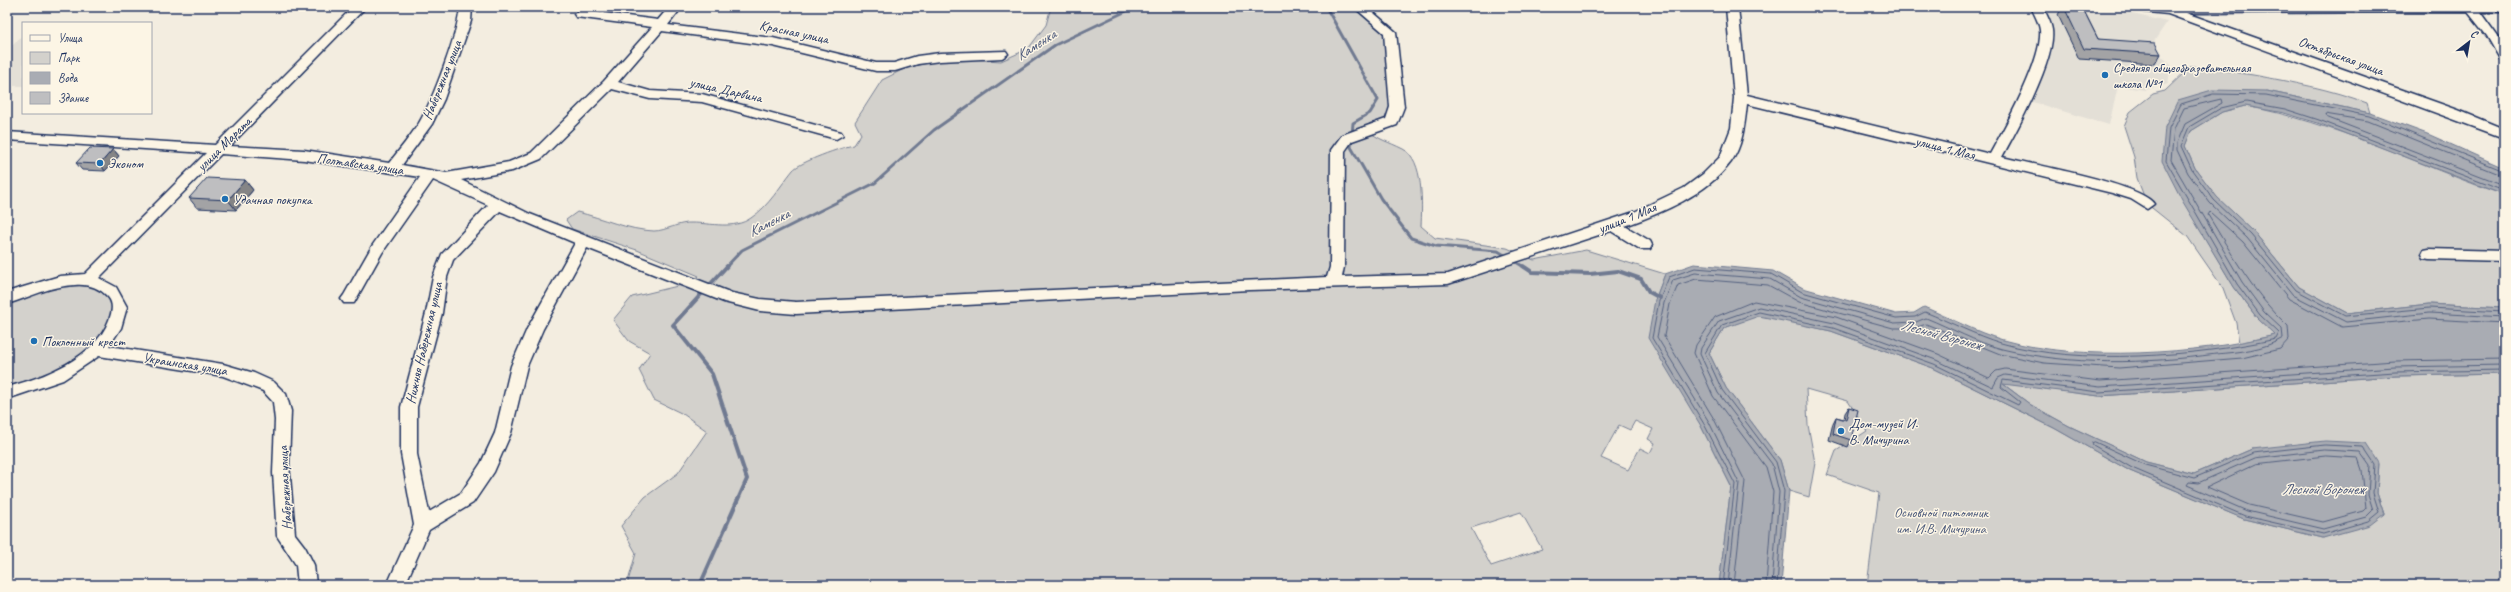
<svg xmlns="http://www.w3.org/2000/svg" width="2511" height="592" viewBox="0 0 2511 592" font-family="Caveat,sans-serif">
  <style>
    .built { fill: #e3dfd6 }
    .green { fill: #d3d1cc; stroke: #778095; fill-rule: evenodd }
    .water { fill: #a9acb3; stroke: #707a91 }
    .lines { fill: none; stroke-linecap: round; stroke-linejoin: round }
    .shore { stroke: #546180; stroke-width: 1 }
    .stream-far1 { stroke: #707a91; stroke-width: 3 }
    .stream { stroke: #707a91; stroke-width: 4 }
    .minor-casing { stroke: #1b2f5e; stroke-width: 3 }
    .minor { fill: #fcf5e5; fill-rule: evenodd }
    .wall { fill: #a3a3a5; stroke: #1b2f5e }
    .shaded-wall { fill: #858586; stroke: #1b2f5e }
    .building { fill: #bebec0; stroke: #1b2f5e }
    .poi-dot { fill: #1f6fb2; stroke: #fcf5e5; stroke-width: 1.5 }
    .labels { text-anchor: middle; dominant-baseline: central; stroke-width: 3; stroke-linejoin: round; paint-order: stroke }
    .street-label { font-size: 14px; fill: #1b2f5e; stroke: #fcf5e5 }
    .poi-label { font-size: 14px; fill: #1b2f5e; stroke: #fcf5e5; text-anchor: start }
    .park-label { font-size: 14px; fill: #49587a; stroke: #fcf5e5 }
    .water-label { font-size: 15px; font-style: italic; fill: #465478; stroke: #fcf5e5 }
  </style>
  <rect width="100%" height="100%" fill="#f3ede0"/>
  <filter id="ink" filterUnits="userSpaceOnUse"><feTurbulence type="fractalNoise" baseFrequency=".025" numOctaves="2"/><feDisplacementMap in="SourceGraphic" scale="8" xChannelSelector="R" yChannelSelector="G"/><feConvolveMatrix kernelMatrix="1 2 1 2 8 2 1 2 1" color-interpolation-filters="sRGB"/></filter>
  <g filter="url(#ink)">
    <g class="built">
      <polygon points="2043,7 2128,13 2167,22 2151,46 2171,65 2168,84 2145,90 2118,86 2109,125 2029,101 2049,58 2053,31"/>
      <polygon points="23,36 23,86 7,86 7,50"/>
    </g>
    <g class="green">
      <path d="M1051,7H1360L1390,32L1392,122L1370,123L1365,129C1381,141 1387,141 1403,149C1424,159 1422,206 1421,226L1435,238L1507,248L1534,260L1586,250L1665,274L1655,300L1701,426L1731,486L1719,585H627L636,553L621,526L645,497L678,473L707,431L683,414L654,400L639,370L650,353L629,341L613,320L632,297L690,283L699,276L637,250L572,229L566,220L577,212C603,218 627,230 654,231C666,231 679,222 692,223C711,223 734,230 751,218C769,206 780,186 793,170C800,162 842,147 854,145L861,134L855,122L882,80L906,68L940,60L971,59L1001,61L1028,49L1046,25ZM1635,421L1653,429L1648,439L1655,443L1650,453L1640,448L1628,470L1601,458L1619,425L1630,430ZM1521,512L1542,549L1491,566L1471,528Z"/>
      <path d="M2190,67C2212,67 2232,72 2253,75C2292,82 2330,89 2367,103L2370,113L2267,91L2165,127L2205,238L2234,287L2257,318L2276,335L2239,343L2236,323L2223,288L2187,236L2147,204L2137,178L2134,157L2124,126L2130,112L2153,94L2165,91Z"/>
      <path d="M2245,106C2336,122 2417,165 2504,195V308L2429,304L2347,313L2299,287L2254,232L2217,198L2195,168L2185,146L2191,131L2222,112Z"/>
      <polygon points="88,280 117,297 112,331 75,366 7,393 7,298"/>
      <polygon points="1759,315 1831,331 1933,368 2054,428 2130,471 2244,519 2323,538 2384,514 2377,493 2379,464 2252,449 2194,474 2146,462 2069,426 2031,405 2002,383 2099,396 2396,376 2504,374 2504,585 1867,585 1879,493 1827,475 1836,451 1867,431 1848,401 1806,389 1808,425 1815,463 1809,497 1789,491 1780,460 1726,388 1709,353 1724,328"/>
    </g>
    <path class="water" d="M2212,90L2267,91L2370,113L2430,135L2504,168V195L2318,123L2284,113L2245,106L2222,112L2191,131L2185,146L2195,168L2217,197L2254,232L2299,287L2347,313L2429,304L2504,308V374L2396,376L2099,396L2003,384L2031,405L2069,426L2146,462L2194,474L2252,449L2325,441L2366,443L2379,463L2377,493L2384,514L2370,525L2323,538L2244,519L2130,471L2054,428L1933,368L1831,331L1759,316L1724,328L1709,353L1726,388L1780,460L1789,491L1781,585H1719L1731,486L1701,426L1648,338L1655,300L1665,274L1694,264L1773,271L1803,288L1896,314L1914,313L1924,307C1950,318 1976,332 2003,340C2080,362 2198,354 2275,335L2257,318L2234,287L2183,202L2162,161L2165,127L2178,100Z"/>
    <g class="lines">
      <g class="shore">
        <polyline points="2504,176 2368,121 2325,114 2326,117 2504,186"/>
        <polyline points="2504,191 2319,120 2285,109 2246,102 2221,108 2189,127 2181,146 2192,170 2214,200 2251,235 2296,290 2345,316 2429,308 2504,312"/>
        <polygon points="2095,442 2145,465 2194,478 2253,453 2325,445 2363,447 2375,465 2373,493 2379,512 2368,521 2323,534 2245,516 2132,468 2093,445 2092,443"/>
        <polygon points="2325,450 2360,452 2370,466 2368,494 2373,510 2366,517 2323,529 2247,511 2187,485 2189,482 2198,483 2255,458"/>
        <polygon points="2326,456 2358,458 2362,470 2366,508 2363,511 2323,522 2249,505 2207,487 2256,464"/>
        <path d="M1723,585L1735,484L1704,424L1652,338L1659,301L1669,277L1695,268L1771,274L1802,292L1896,318L1915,317L1925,312C1950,322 1975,335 2001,343C2078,366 2198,356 2276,339L2279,333L2260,315L2237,284L2166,161L2169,128L2181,104L2213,94L2266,95L2369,116L2504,171"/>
        <path d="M1728,585L1739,483L1709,422L1657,337L1664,303L1673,280L1695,273L1770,279L1801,297L1894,323L1916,322L1926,318C1951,328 1975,342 2002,349C2072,366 2145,364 2216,354C2238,352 2263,350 2283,338L2282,329L2264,312L2242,282L2171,160L2174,129L2184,108L2221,99L2222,103L2185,124L2177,143V150L2188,173L2210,203L2247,238L2293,295L2346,322L2429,313L2504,317"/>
        <path d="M1734,585L1745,481L1714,419L1664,336L1670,304L1678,285L1696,279L1768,285L1799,302L1893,328H1915L1926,324L2000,354L2044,363L2119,368L2242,358L2280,349L2289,339L2288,326C2254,295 2232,254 2208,215L2210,212L2243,242L2289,299L2342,327L2429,319L2504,323"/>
        <polyline points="1766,585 1773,492 1766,467 1713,396 1694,353 1696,345 1715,317 1754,301 1836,317 1938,354 1989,378 1996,371 2005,369 2100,381 2395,361 2504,359"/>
        <polyline points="1772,585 1779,492 1772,464 1718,393 1700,354 1701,348 1719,321 1759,307 1834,323 1936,360 1993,387 1998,378 2005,375 2100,387 2395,367 2504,365"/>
        <polyline points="1777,585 1784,491 1776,462 1722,390 1705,353 1722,325 1759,312 1833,328 1934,364 2018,405 2020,402 2001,387 2003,380 2099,392 2395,372 2504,370"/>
      </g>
      <g class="stream-far1">
        <polyline points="1326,7 1378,100 1370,113 1353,123 1351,147 1381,199 1411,238 1436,246 1498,251 1524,267"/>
        <polyline points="726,267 742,250 875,183 934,130 1055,45 1135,7"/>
      </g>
      <g class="stream">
        <polyline points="1523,266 1532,272 1590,274 1618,271 1641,279 1649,292 1660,298"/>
        <polyline points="700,585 747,479 712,374 673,325 727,266"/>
      </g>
      <g class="minor-casing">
        <g id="minor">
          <path d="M353,7H366L230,146L304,150L389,163C399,150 410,137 419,123C433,100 458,33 460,7H472L471,21L444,99L432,124L402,165L446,173L509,162L531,153L604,81L652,27L576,17L574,14L580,10L658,20L669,7H682L668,25L773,38L876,63H894L917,56L940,53L1006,51L1008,54L1002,58L940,61L918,64L895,71H876L773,46L662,31L618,82L650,91L702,94L841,132L843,135L836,139L702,102L650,99L612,89L541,159L512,171L461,180L530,214L732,293L760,299L796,302L1327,277L1330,267L1331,150L1342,135L1386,119L1390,107L1384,33L1354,7H1367L1396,32L1404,107L1397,125L1352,141L1345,151L1344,267L1342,277L1448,274L1634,212L1684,188L1703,174L1720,157L1731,128L1734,98L1726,7H1738L1747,95L1990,154C2005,127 2043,59 2040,30C2039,22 2034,14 2031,7H2043C2046,14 2051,22 2052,30C2056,59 2017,130 2002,157C2030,164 2142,184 2154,204L2147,209L2131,199L2112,193L1747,104C1745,122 1743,146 1731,162C1707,194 1662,213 1625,226L1650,241L1652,245L1650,249H1640L1611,231L1448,284L1249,290L796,314L760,311L724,302L587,248L543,329L527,366L511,433L494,472L473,503L429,530L405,585H387L414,525L401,454V407L426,313L433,277L442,254L488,205L433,180L382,253L354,303H344L341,299L344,295L372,246L420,177L304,160L221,154L99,278L116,287L127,307L121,328L109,346L223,364L254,373L274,382L286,394L291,411L289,464L295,534L305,547L314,565L316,585H298L296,565L277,536L273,473L275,420L273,402L263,391L223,376L99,356L63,380L7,399V387C43,378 95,358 109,320C112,312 114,304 108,297C99,287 87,284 75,285C51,286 30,297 7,304V292L60,276L85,274L206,153L7,140V132L215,145ZM500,211L575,243L527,329L511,366L495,433L481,463L461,493L429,512L417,454V407L442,313L447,277L453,260Z"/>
          <polygon points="2132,7 2504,7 2504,12 2480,12 2504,45 2504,60 2500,59 2487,36 2468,12 2186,13 2458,110 2504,129 2504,138 2168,14 2138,11"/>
          <polygon points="2429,249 2504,251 2504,261 2429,259 2424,258 2422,254 2424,250"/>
        </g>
      </g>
      <use href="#minor" class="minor"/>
    </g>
    <g class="wall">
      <polygon points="2062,7 2082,7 2098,39 2161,54 2155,64 2079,59 2058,15"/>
      <polygon points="113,149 119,156 105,171 82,170 76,163"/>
      <polygon points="245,180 253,190 236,210 197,208 189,198"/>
      <polygon points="1849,407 1851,440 1848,447 1829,440 1833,423 1836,417 1844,419 1845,413"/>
    </g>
    <g class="shaded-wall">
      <polygon points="113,149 119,156 105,171 100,164"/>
      <polygon points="245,180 253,190 236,210 228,200"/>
    </g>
    <g class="building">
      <polygon points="2064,7 2082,7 2098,39 2155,43 2161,54 2084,49"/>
      <polygon points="90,148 113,149 100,164 76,163"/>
      <polygon points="207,178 245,180 228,200 189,198"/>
      <polygon points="1849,407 1858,410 1851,440 1833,434 1836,417 1846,420"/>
    </g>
  </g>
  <g class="poi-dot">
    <circle cx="2105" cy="75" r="4"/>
    <circle cx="100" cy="163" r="4"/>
    <circle cx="225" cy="199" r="4"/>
    <circle cx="34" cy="341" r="4"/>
    <circle cx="1841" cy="431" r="4"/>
  </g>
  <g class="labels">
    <g class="street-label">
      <text transform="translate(794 32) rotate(12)">Красная улица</text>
      <text transform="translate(2341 56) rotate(20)">Октябрьская улица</text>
      <text transform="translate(442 80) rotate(-68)">Набережная улица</text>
      <text transform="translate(726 90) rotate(13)">улица Дарвина</text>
      <text transform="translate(224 144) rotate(-45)">улица Марата</text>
      <text transform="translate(1945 148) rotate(14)">улица 1 Мая</text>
      <text transform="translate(360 164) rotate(8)">Полтавская улица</text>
      <text transform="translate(1627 218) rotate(-22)">улица 1 Мая</text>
      <text transform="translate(424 343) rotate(-77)">Нижняя Набережная улица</text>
      <text transform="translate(185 364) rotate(9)">Украинская улица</text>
      <text transform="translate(285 488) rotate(-93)">Набережная улица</text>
    </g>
    <g class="poi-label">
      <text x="2113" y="67">Средняя общеобразовательная<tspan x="2113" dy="16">школа №1</tspan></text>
      <text x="108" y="163">Эконом</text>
      <text x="233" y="199">Удачная покупка</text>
      <text x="42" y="341">Поклонный крест</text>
      <text x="1849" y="423">Дом-музей И.<tspan x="1849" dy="16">В. Мичурина</tspan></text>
    </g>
    <g class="park-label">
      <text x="1941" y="512">Основной питомник<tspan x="1941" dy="16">им. И.В. Мичурина</tspan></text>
    </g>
    <g class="water-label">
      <text transform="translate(1036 45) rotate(-33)">Каменка</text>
      <text transform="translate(769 223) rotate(-27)">Каменка</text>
      <text transform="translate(1941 335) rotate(15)">Лесной Воронеж</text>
      <text x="2323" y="489">Лесной Воронеж</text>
    </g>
  </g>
  <rect width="2511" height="592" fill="none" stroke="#fcf5e5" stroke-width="24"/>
  <rect x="12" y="12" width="2487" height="568" fill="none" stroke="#1b2f5e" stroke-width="1.5" filter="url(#ink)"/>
  <rect x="22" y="22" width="130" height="92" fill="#fcf5e5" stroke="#a2a6af"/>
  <rect x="30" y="35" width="20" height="6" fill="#fcf5e5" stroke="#a2a6af"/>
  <text x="58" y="42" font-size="12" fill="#1b2f5e">Улица</text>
  <rect x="30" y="52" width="20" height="12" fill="#d3d1cc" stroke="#a2a6af"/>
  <text x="58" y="62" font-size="12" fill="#1b2f5e">Парк</text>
  <rect x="30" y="72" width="20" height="12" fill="#a9acb3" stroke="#a2a6af"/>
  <text x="58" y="82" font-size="12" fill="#1b2f5e">Вода</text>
  <rect x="30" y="92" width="20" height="12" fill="#bebec0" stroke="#a2a6af"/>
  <text x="58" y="102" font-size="12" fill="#1b2f5e">Здание</text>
  <g transform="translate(2469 42) rotate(31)" stroke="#fcf5e5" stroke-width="3" paint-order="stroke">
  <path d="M0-3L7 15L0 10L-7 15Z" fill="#1b2f5e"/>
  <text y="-6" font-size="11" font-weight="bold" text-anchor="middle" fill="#1b2f5e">С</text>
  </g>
</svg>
